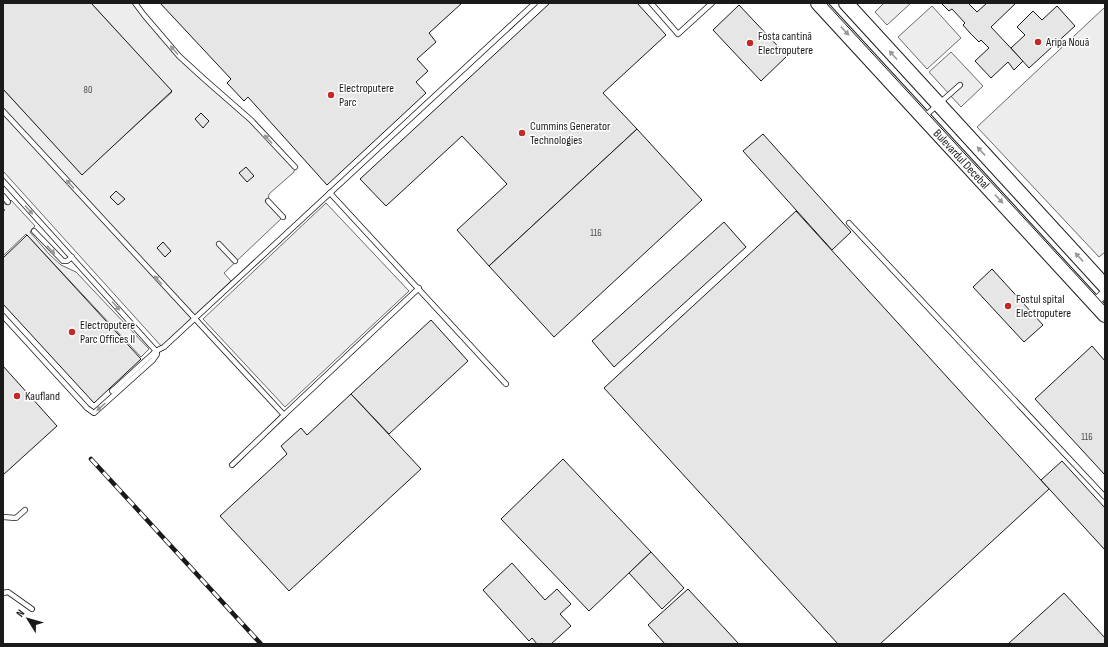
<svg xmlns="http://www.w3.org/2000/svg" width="1108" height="647" viewBox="0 0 1108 647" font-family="'Sofia Sans Condensed',sans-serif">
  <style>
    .built { fill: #ededed; stroke: #6a6a6a }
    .building { fill: #e6e6e6; stroke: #1a1a1a }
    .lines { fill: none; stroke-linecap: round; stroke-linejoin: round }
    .lane-casing { stroke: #1a1a1a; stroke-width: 6 }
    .street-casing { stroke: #1a1a1a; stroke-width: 10 }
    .primary-casing { stroke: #1a1a1a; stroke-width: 16 }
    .lane { stroke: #fff; stroke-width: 4.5 }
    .street { stroke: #fff; stroke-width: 9 }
    .primary { stroke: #fff; stroke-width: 14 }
    .tram { stroke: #1a1a1a; stroke-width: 1 }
    .rail-casing { stroke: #1a1a1a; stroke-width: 4.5 }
    .rail { stroke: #fff; stroke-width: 3; stroke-dasharray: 9; stroke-linecap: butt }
    .oneway { fill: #989898 }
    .poi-dot { fill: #c62828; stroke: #fff; stroke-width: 1.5 }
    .labels { text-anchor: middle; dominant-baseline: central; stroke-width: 3; stroke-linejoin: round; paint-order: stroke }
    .number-label { font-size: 10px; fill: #4d4d4d }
    .poi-label { font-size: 12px; fill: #1a1a1a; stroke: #fff; text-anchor: start }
    .street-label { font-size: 12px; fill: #1a1a1a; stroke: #fff }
  </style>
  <rect width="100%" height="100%" fill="#fff"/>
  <g class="built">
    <polygon points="91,3 135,3 179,56 251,120 295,167 294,172 269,194 268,201 283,217 224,273 231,281 162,347 3,171 3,89 82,174 172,92"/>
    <polygon points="884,3 911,3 887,25 875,12"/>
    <polygon points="932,6 961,38 927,69 898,37"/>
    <polygon points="1105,7 1105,252 1099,257 977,127"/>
    <polygon points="951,52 983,86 961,107 929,72"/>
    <polygon points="11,200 35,226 30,232 49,254 61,265 76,272 149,349 141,357 26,234 3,256 3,212 5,210 3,208 3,201 6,205"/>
    <polygon points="326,203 409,291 285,407 203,319"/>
  </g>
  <g class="building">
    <polygon points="3,3 91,3 172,91 82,175 3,89"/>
    <polygon points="160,3 462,3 429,33 436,42 417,59 428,71 416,82 426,93 327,185 248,97 244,101 227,83 231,79"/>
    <polygon points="550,3 637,3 666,35 603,93 637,129 489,266 457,230 507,184 462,136 386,206 360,179"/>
    <polygon points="941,3 968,3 977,12 987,3 1016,3 991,27 1023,61 1014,70 1008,62 991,78 975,61 989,48 981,40 979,42 970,33 963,25 965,23 952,9 949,11"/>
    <polygon points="739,5 787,56 761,81 713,30"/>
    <polygon points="1057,6 1075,26 1029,68 1011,48 1025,35 1017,27 1033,11 1042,20"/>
    <polygon points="201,113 209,121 203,128 195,119"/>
    <polygon points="637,129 702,200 554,337 489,266"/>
    <polygon points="763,134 851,232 832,250 743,151"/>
    <polygon points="246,167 254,176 247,182 239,173"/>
    <polygon points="116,191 125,199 118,205 110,197"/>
    <polygon points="796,211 1049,489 880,644 838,644 604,388"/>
    <polygon points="724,222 746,247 614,367 592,341"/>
    <polygon points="27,235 141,359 94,403 3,304 3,258"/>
    <polygon points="163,242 171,251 165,257 157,248"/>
    <polygon points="992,269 1043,325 1024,342 973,287"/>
    <polygon points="431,320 468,361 389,434 351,394"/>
    <polygon points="1092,346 1105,361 1105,475 1035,399"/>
    <polygon points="3,366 57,426 3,475"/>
    <polygon points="351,394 421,469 289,591 220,516 287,454 281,446 301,428 307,435"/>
    <polygon points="563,459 651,552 589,611 501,519"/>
    <polygon points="1062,461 1105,508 1105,550 1041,480"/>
    <polygon points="651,552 684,588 662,609 629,573"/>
    <polygon points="512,563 545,600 557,589 571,604 560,614 571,626 551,644 537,644 532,638 529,641 483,590"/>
    <polygon points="688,589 739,644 665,644 648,625"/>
    <polygon points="1064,593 1105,638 1105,644 1008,644"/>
  </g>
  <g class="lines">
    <g class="lane-casing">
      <g id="lane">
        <polyline points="135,3 144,15 179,56 203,78 251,120 295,167"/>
        <polyline points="651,3 678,34 712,3"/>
        <polyline points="3,111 284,415 232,465"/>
        <polyline points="925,116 960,85"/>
        <polyline points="3,181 156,351 157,354 153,360 94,413 87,408 3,316"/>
        <polyline points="330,193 506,384"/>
        <polyline points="3,196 8,202"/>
        <polyline points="268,201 283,217"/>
        <polyline points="849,223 1105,497"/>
        <polyline points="34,231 63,261 67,261 72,257"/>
        <polyline points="219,244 235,261"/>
        <polyline points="112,391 156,351 164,347 535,3"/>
        <polyline points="284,415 419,288"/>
        <polyline points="3,517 16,518 25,510"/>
        <polyline points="3,593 8,592 32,609"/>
      </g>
    </g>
    <g class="street-casing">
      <polyline id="street" points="1094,303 1105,293"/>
    </g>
    <g class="primary-casing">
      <g id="primary">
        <path id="s1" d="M818,3L1105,315"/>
        <polyline points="846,3 1105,286"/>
      </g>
    </g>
    <use href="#lane" class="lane"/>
    <use href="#street" class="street"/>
    <use href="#primary" class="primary"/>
    <polyline class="tram" points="826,3 1105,306"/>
    <g class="rail-casing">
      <polyline id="rail" points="91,459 261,644"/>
    </g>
    <use href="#rail" class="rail"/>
  </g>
  <defs><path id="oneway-solid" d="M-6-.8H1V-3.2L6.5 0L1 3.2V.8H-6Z"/></defs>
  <g class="oneway">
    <use href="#oneway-solid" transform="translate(845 31) rotate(47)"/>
    <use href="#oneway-solid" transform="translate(174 50) rotate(-131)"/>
    <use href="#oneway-solid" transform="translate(893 55) rotate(-132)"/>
    <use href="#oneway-solid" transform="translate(268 139) rotate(-133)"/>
    <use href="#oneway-solid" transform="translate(981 151) rotate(-133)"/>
    <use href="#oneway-solid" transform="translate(70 184) rotate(-132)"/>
    <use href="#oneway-solid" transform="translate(999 199) rotate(47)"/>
    <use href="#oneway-solid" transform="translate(29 210) rotate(48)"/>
    <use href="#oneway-solid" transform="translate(51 250) rotate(47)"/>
    <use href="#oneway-solid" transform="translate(1079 257) rotate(-133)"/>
    <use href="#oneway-solid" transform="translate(158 280) rotate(-133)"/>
    <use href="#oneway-solid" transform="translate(116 306) rotate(48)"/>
    <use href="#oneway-solid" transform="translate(101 407) rotate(138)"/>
  </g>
  <g class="poi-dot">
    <circle cx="1038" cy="42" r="4"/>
    <circle cx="750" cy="43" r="4"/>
    <circle cx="331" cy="95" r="4"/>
    <circle cx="522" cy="133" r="4"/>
    <circle cx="1008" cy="306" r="4"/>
    <circle cx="72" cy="332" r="4"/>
    <circle cx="17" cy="396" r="4"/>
  </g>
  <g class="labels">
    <g class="number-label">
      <text x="88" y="90">80</text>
      <text x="596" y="233">116</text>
      <text x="1087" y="437">116</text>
    </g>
    <g class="poi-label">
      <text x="758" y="36">Fosta cantină<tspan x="758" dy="14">Electroputere</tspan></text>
      <text x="1046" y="42">Aripa Nouă</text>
      <text x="339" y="88">Electroputere<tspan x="339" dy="14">Parc</tspan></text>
      <text x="530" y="126">Cummins Generator<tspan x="530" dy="14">Technologies</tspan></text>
      <text x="1016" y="299">Fostul spital<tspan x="1016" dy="14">Electroputere</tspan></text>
      <text x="80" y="325">Electroputere<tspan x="80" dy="14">Parc Offices II</tspan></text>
      <text x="25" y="396">Kaufland</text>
    </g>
    <g class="street-label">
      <text stroke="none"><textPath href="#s1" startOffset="212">Bulevardul Decebal</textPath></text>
    </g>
  </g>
  <rect width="1108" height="647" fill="none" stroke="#1a1a1a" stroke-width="8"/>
  <g transform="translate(28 619) rotate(307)" stroke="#ffffff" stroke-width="3" paint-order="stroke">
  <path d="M0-3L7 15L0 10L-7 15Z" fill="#1a1a1a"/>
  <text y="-6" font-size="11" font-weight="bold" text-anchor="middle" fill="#1a1a1a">N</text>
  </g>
</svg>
